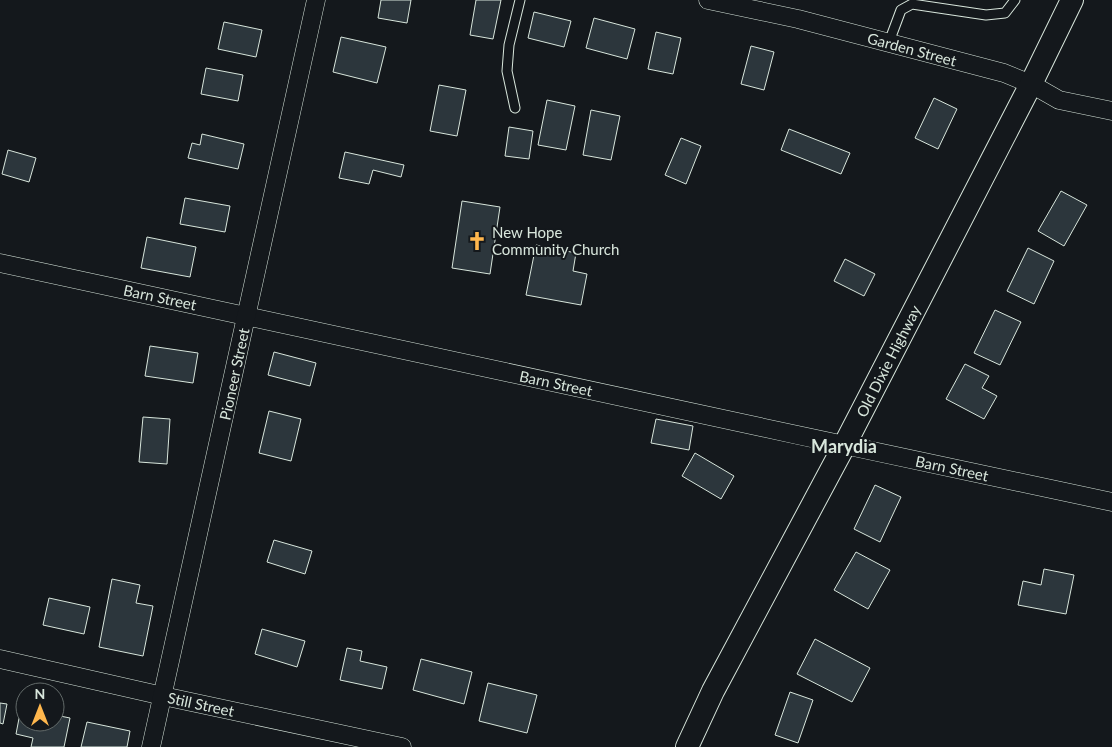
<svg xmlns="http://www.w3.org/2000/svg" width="1112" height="747" viewBox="0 0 1112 747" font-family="Lato,sans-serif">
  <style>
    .building { fill: #2c363c; stroke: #d8e6dc }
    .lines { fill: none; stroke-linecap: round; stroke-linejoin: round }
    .service-casing { stroke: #d8e6dc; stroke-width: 11 }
    .minor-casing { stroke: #d8e6dc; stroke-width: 19 }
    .tertiary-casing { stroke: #d8e6dc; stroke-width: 24 }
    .service { stroke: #14181c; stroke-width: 9 }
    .minor { stroke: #14181c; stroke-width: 18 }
    .tertiary { stroke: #14181c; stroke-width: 22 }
    .labels { text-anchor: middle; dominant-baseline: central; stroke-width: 4; stroke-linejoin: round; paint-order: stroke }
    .street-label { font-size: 15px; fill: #d8e6dc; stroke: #14181c }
    .poi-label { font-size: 15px; fill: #d8e6dc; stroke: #14181c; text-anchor: start }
    .quarter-label { font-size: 18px; font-weight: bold; fill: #d8e6dc; stroke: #14181c }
  </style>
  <rect width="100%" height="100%" fill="#14181c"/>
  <g class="building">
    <polygon points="381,0 411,0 407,23 378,18"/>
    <polygon points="476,0 501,0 493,39 470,35"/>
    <polygon points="534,12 571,21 564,47 528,38"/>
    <polygon points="594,18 635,29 627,59 586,48"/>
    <polygon points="224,22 262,30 256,57 218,49"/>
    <polygon points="656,32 681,38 673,74 648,69"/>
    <polygon points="341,37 386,47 377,83 333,72"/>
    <polygon points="751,46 774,52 764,90 741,84"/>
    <polygon points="206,68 243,75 238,101 201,94"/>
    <polygon points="439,85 466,90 457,136 430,131"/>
    <polygon points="934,98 957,109 938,149 915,138"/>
    <polygon points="547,100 575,106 566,150 538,145"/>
    <polygon points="591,110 620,116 611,160 583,155"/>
    <polygon points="509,127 533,131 529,159 505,156"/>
    <polygon points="789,129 850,153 841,174 781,150"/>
    <polygon points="202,134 244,144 238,169 188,158 192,143 200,145"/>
    <polygon points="681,138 701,146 686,184 665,175"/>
    <polygon points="8,150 36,158 29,182 2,174"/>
    <polygon points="345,152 404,165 401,177 373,170 369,184 339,178"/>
    <polygon points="1061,191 1087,205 1064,246 1038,231"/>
    <polygon points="185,198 230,206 225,232 180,224"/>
    <polygon points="462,201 500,207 490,274 452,268"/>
    <polygon points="147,237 196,247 190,277 141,268"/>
    <polygon points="536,245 576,253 573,271 587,274 581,305 526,295"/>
    <polygon points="1028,248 1054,261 1034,304 1007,291"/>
    <polygon points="845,259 875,274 864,296 834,281"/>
    <polygon points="995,310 1021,322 1000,365 974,353"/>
    <polygon points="150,346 198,353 193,383 145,376"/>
    <polygon points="274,352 316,363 310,386 268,375"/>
    <polygon points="965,364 989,376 982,388 997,396 984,419 946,399"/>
    <polygon points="269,411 301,419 291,461 259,453"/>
    <polygon points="143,417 170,419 167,464 139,462"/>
    <polygon points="656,419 693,426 689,450 651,443"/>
    <polygon points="695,453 734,476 721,499 682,476"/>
    <polygon points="875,485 901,497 880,542 854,529"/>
    <polygon points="274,540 312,551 305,574 267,562"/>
    <polygon points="856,552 890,570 868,609 834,590"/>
    <polygon points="1044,569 1074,575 1066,614 1018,605 1023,581 1041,585"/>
    <polygon points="112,579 140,585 136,603 153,606 143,656 99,647"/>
    <polygon points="49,598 90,607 84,634 43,625"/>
    <polygon points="262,629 305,641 297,667 255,654"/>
    <polygon points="815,639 870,668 852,702 797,674"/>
    <polygon points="347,648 362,651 360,661 387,667 382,689 340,680"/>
    <polygon points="421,659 472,672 464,704 413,690"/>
    <polygon points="488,683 537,695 527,733 479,721"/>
    <polygon points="790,692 813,700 798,743 775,735"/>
    <polygon points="0,703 7,704 3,724 0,723"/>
    <polygon points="21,708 25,709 25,722 55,722 55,715 70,718 64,747 31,747 33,738 16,734"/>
    <polygon points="87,722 130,731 127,747 81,747"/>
  </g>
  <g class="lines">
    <g class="service-casing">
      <g id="service">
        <polyline points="889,42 901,10 912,4 986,15 1005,13 1015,0"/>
        <polyline points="515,108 507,71 509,45 520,0"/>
      </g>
    </g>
    <g class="minor-casing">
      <g id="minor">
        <polyline points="708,0 798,19 1004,73 1031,84 1059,100 1112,111"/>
        <path d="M0,263C371,342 741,424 1112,502"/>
        <polyline points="0,659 163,696 402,747"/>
        <polyline points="151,747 316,0"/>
      </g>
    </g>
    <g class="tertiary-casing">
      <polyline id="tertiary" points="687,747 713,691 844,446 1031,84 1072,0"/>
    </g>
    <use href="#service" class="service"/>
    <use href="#minor" class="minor"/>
    <use href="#tertiary" class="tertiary"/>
  </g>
  <defs>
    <g id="church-bare" transform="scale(1.5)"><path d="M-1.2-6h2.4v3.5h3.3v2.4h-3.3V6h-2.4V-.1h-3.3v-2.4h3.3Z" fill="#ffb74d" stroke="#14181c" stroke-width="2.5" paint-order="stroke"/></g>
  </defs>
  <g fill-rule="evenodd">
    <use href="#church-bare" x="477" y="241"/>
  </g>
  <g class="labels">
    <g class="street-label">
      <text transform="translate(912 49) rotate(15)">Garden Street</text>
      <text transform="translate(160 297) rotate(12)">Barn Street</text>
      <text transform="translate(888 361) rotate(-63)">Old Dixie Highway</text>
      <text transform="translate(234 374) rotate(-78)">Pioneer Street</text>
      <text transform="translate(556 383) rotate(12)">Barn Street</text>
      <text transform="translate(952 468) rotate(12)">Barn Street</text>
      <text transform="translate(201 704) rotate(12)">Still Street</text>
    </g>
    <g class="poi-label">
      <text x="492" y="232">New Hope<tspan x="492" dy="17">Community Church</tspan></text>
    </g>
    <g class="quarter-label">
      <text x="844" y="446">Marydia</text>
    </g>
  </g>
  <g transform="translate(40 707)"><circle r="24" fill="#14181c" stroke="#626a69"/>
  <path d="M0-4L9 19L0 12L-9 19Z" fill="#ffb74d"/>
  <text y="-8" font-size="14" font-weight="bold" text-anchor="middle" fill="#d8e6dc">N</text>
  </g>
</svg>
